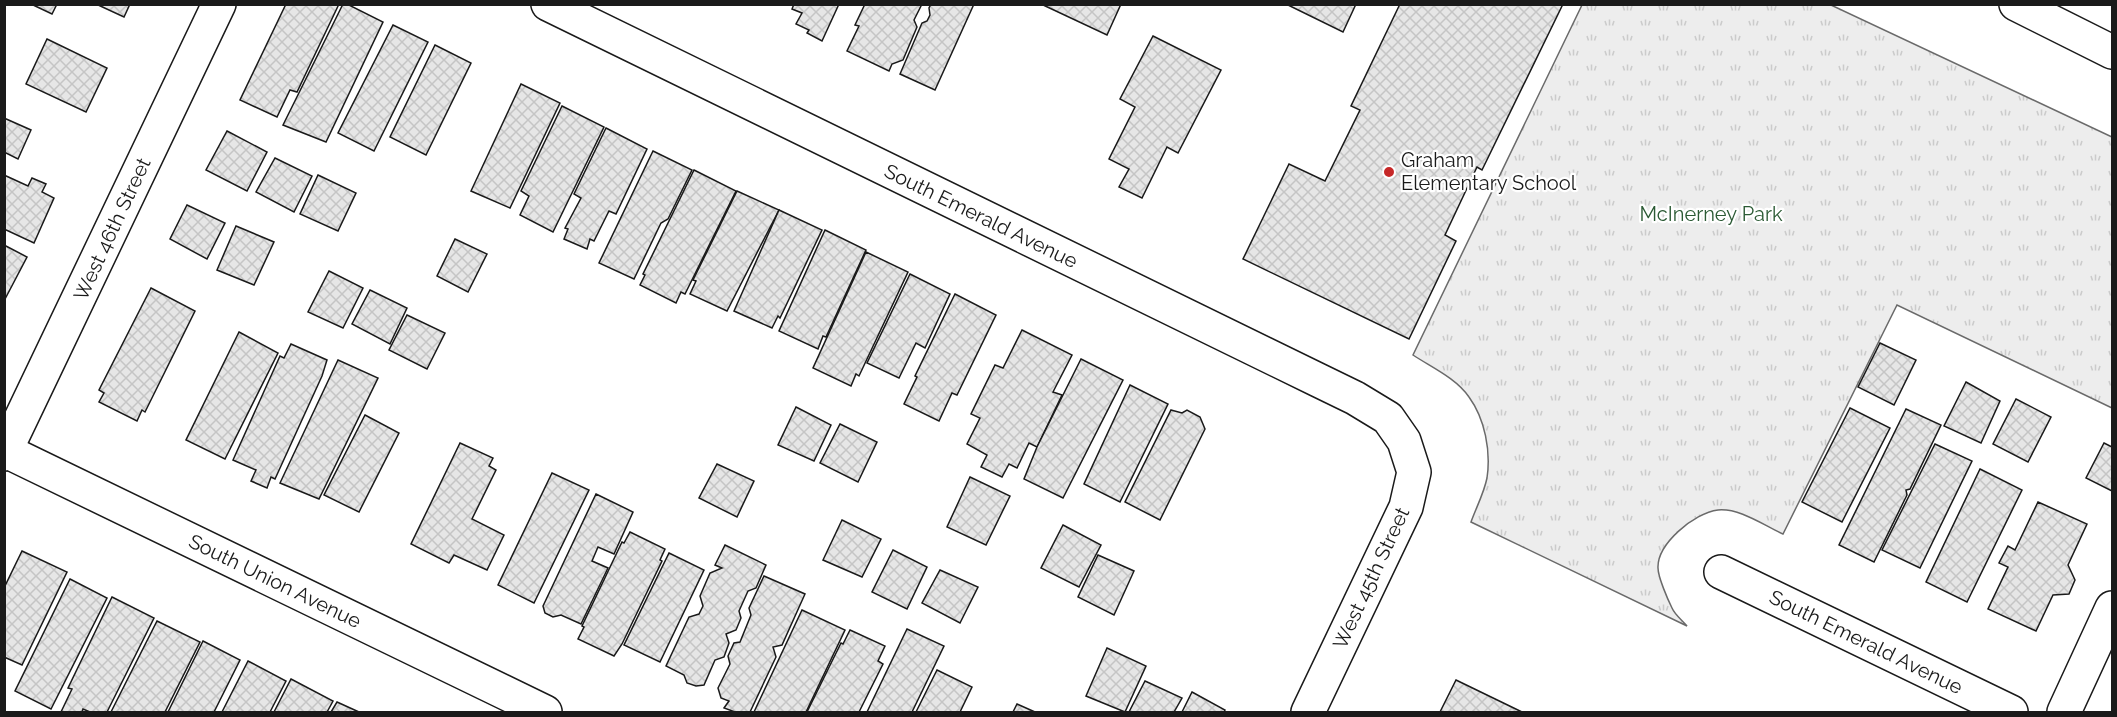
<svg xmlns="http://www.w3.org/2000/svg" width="2117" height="717" viewBox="0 0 2117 717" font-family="Raleway,sans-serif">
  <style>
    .park { fill: url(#park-tufts); stroke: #6a6a6a; stroke-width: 1.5 }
    .building { fill: url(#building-cross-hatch); stroke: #1a1a1a; stroke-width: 1.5 }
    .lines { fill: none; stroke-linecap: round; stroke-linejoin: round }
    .minor-casing { stroke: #1a1a1a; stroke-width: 36 }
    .secondary-casing { stroke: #1a1a1a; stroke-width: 36 }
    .minor { stroke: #fff; stroke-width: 33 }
    .secondary { stroke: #fff; stroke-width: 33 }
    .poi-dot { fill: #c62828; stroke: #fff; stroke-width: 2 }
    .labels { text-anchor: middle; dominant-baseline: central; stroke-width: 4.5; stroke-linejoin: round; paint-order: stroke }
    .poi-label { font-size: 20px; fill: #1a1a1a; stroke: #fff; text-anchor: start }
    .park-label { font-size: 20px; fill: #2b5a34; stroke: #fff }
    .street-label { font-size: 20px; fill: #1a1a1a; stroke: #fff }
  </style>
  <defs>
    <pattern id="park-tufts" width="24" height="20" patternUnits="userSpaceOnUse" patternTransform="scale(1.5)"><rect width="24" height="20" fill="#ededed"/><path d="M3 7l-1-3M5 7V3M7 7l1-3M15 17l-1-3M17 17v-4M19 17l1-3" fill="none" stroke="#cbcbcb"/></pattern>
    <pattern id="building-cross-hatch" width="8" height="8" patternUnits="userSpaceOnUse" patternTransform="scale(1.5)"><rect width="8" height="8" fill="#e6e6e6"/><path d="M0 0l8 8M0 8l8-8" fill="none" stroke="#c5c5c5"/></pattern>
  </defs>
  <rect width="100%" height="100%" fill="#fff"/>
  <path class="park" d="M1582,5H1831L2112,137V408L1897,305L1783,534C1763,525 1740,508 1718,510C1694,513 1657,544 1658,568C1658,577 1668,600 1672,608C1675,615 1682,620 1687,626L1471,522C1476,508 1484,493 1487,478C1491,451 1485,419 1469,397C1456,378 1431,367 1413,355Z"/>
  <g class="building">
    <polygon points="31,4 57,4 52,14"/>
    <polygon points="96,4 130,4 124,17"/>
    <polygon points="286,4 339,4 297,92 290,90 277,117 240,100"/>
    <polygon points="343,4 347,4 383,22 326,142 283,125"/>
    <polygon points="794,4 839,4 822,41 807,33 809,30 796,24 802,13 792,9"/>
    <polygon points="865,4 922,4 914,20 917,27 903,60 892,64 889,71 847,51 859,26 855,25"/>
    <polygon points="931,4 974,4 935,90 900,74 922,23 927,21 930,15 929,8"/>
    <polygon points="1041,4 1121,4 1107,35"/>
    <polygon points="1286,4 1356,4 1343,32"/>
    <polygon points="1400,4 1563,4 1482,170 1477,167 1445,235 1456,241 1409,339 1243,259 1289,164 1325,181 1360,110 1351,106"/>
    <polygon points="393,25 428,42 374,151 338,133"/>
    <polygon points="1153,36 1221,70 1178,153 1167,147 1142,198 1119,187 1129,169 1109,159 1135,107 1120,99"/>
    <polygon points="47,39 107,68 86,112 26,84"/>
    <polygon points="435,45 471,63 426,155 390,137"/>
    <polygon points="521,84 560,103 510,208 471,191"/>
    <polygon points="562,106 604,127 553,232 520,215 529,196 521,191"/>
    <polygon points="4,118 31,130 18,159 4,152"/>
    <polygon points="606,128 647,149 616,214 609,211 594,241 590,239 587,249 564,239 568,229 565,228 581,198 574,194"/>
    <polygon points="227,131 267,152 247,191 206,170"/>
    <polygon points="653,151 692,170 668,219 661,223 634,279 599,263"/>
    <polygon points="275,158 312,176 294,212 256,192"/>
    <polygon points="694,170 736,191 685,294 681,292 676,303 640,285 645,275 643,274"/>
    <polygon points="4,175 28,186 32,178 46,184 42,192 54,198 34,243 4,229"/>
    <polygon points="318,175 356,193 338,231 300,214"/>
    <polygon points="737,191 779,210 727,311 690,294 696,281 693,280"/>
    <polygon points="187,205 225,223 207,259 170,239"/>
    <polygon points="779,210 822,230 780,318 778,316 772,328 734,311"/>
    <polygon points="236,226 274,242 254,285 217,270"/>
    <polygon points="825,230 866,250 826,337 823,336 818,349 779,331"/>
    <polygon points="455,239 487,254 468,292 437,276"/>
    <polygon points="4,245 27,257 4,301"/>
    <polygon points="866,252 908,272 859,376 856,374 851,386 813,368"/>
    <polygon points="329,271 363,288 343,328 308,312"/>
    <polygon points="910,274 950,294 925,348 916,343 899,378 867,363"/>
    <polygon points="151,288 195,311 145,412 142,410 137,421 99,402 104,393 99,390"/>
    <polygon points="370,290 407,308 390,344 352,324"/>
    <polygon points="955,294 996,315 957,395 952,393 939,421 904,404 917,377 915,376"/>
    <polygon points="407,315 445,333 427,369 389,350"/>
    <polygon points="1022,330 1072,355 1053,392 1062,395 1037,447 1029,443 1017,468 1009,464 1002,477 981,467 987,455 967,444 980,418 971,414 995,365 1003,368"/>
    <polygon points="239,332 278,353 225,459 186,440"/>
    <polygon points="1880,343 1916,360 1894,405 1858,387"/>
    <polygon points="291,344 327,360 322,376 275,479 271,477 267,488 251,481 256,470 233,460 280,356 284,358"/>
    <polygon points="1081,359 1123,380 1063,498 1024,479 1037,447"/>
    <polygon points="338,360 378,378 319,499 280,483"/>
    <polygon points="1966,382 2000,401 1981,443 1944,426"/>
    <polygon points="1130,385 1168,404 1120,502 1084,484"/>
    <polygon points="2016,399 2051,417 2028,462 1993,444"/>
    <polygon points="796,407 831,425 814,461 778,445"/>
    <polygon points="1850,408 1890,428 1842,522 1802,502"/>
    <polygon points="1906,409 1941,425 1910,489 1906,490 1907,495 1874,562 1839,545"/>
    <polygon points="1171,410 1182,413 1187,410 1200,417 1205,429 1160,520 1125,502"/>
    <polygon points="365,415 399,433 359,512 324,495"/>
    <polygon points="840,424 877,442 858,482 820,463"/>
    <polygon points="460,443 493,458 489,466 496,470 472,519 504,535 487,570 454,555 449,563 411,544"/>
    <polygon points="2104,443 2112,447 2112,491 2086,478"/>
    <polygon points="1935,444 1972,461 1920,568 1882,550"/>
    <polygon points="717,464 754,481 737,517 699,498"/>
    <polygon points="1980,469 2022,490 1967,602 1926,582"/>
    <polygon points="552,473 589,490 534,603 498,585"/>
    <polygon points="970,477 1010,496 986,545 947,527"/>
    <polygon points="596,494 633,512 614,554 598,547 592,561 608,568 581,624 561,615 553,617 545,613 543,606"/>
    <polygon points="2038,502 2087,524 2068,565 2075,580 2069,594 2053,595 2036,631 1988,609 2008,567 1999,563 2008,546 2015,550"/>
    <polygon points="842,520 881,539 862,577 823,560"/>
    <polygon points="1063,525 1101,545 1079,587 1041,568"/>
    <polygon points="630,532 665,549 660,560 662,561 622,644 614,656 578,639 584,627 582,626 622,542 624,543"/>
    <polygon points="725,545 766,565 756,588 748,591 739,611 741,618 736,630 726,634 729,643 724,657 715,660 704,685 696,686 687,683 684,675 666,666 689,617 699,614 703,606 700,596 710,573 722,568 715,565"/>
    <polygon points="893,550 927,567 907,609 872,592"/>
    <polygon points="22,551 67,572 22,665 4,657 4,588"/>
    <polygon points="669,553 704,570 660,662 624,645"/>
    <polygon points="1098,555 1134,571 1114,615 1078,597"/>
    <polygon points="940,570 978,587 960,623 922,603"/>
    <polygon points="764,576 805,594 782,645 773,647 776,657 750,712 735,712 724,708 729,701 721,698 718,688 730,664 728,656 734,643 740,642 751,615 749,608"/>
    <polygon points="70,579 107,598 51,709 15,691"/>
    <polygon points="112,597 154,618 107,712 90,712 83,709 82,712 61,712 72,689 68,688"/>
    <polygon points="802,610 845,630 806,712 754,712"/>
    <polygon points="157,621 200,642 165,712 111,712"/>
    <polygon points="907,629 944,646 912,712 867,712"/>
    <polygon points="850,630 885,646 878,661 883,664 859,712 807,712 841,643 843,644"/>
    <polygon points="203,641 240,660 214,712 168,712"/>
    <polygon points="1107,648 1146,666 1125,712 1086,696"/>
    <polygon points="248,661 286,681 270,712 222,712"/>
    <polygon points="937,670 972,687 960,712 916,712"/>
    <polygon points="291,679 333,701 327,712 274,712"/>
    <polygon points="1456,680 1522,712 1440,712"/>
    <polygon points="1145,681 1182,698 1174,712 1129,712"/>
    <polygon points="1192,692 1225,710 1224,712 1182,712"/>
    <polygon points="337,702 359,712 331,712"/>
    <polygon points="1017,704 1035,712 1013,712"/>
  </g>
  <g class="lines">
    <g class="minor-casing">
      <g id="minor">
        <polyline points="548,4 1318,380 1355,398 1388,418 1404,441 1414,472 1406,507 1308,712"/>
        <polyline points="4,450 545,712"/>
        <polyline points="4,454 219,4"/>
        <polyline points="1721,572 2011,712"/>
        <polyline points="2064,712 2112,608"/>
      </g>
    </g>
    <g class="secondary-casing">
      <polyline id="secondary" points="2016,4 2112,52"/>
    </g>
    <use href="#minor" class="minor"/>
    <use href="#secondary" class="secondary"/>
  </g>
  <circle class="poi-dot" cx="1389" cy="172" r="6"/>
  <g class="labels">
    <g class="poi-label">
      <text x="1401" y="160">Graham<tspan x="1401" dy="23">Elementary School</tspan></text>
    </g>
    <g class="park-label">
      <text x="1711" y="214">McInerney Park</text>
    </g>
    <g class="street-label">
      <text transform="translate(981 216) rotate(26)">South Emerald Avenue</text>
      <text transform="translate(112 229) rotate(-65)">West 46th Street</text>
      <text transform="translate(1371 578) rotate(-65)">West 45th Street</text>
      <text transform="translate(275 581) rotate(26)">South Union Avenue</text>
      <text transform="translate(1866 642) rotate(26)">South Emerald Avenue</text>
    </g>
  </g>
  <rect width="2117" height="717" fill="none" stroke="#1a1a1a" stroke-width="12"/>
</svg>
